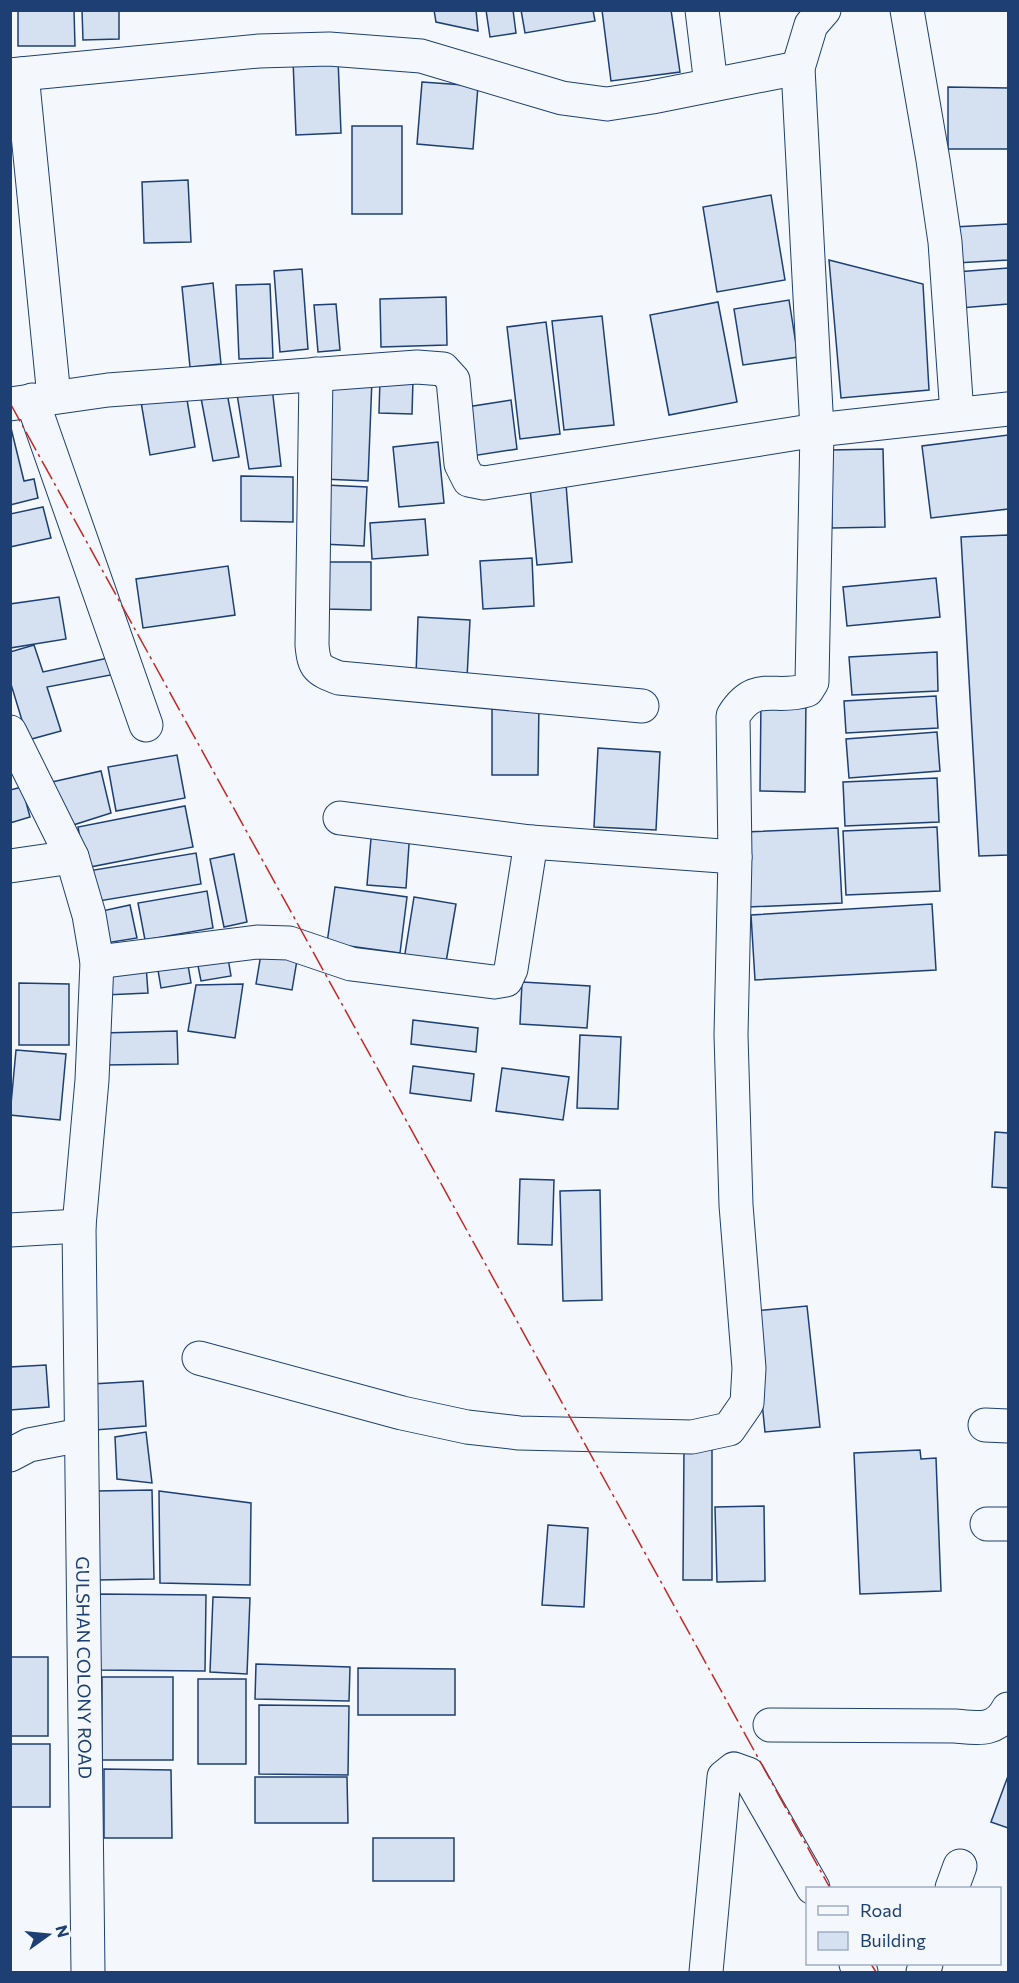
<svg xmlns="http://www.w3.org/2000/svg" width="1019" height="1983" viewBox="0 0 1019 1983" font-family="Commissioner,sans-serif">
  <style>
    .building { fill: #d5e0f0; stroke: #1d3f73; stroke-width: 1.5 }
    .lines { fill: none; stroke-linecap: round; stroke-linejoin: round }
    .minor-casing { stroke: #1d3f73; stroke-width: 35 }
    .minor { stroke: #f4f7fb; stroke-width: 33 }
    .power { stroke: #c62828; stroke-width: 1.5; stroke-dasharray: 21 4.5 3 4.5; stroke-linecap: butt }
    .labels { text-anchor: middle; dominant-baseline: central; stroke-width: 4.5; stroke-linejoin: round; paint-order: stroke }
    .street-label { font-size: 18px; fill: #1d3f73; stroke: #f4f7fb }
  </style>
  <rect width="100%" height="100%" fill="#f4f7fb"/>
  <g class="building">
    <polygon points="18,10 74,10 75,46 18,46"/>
    <polygon points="82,10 119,10 119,39 83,40"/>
    <polygon points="434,10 476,10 478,31 436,22"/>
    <polygon points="486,10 513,10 516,33 490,37"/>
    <polygon points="521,10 593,10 595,21 525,33"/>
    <polygon points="602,10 671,10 680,72 611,81"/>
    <polygon points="338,59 341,133 296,135 293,60"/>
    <polygon points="422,82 478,86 473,149 417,144"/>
    <polygon points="948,87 1008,88 1008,149 948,149"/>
    <rect x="352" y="126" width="50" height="88"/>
    <polygon points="188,180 191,242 144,243 142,182"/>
    <polygon points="771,195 785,280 717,292 703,207"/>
    <polygon points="1008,224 1008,260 956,263 954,227"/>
    <polygon points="829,260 923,284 929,390 841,398"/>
    <polygon points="1008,268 1008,304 960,308 956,272"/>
    <polygon points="302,269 308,349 280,352 274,271"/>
    <polygon points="213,283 221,364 190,367 182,287"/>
    <polygon points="270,284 273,358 239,359 236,285"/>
    <polygon points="446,297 447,345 381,347 380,299"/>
    <polygon points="789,300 798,357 743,365 734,309"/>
    <polygon points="718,302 737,402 669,415 650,315"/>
    <polygon points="336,304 340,350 318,352 314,305"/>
    <polygon points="602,316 614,425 564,430 552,321"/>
    <polygon points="546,322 560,434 520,439 507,327"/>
    <polygon points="327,377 372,379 368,481 323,479"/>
    <polygon points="380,379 413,380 412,414 379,413"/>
    <polygon points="272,387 281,466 249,469 237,394"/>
    <polygon points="185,388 195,447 150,455 140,396"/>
    <polygon points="227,393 239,457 213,461 201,398"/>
    <polygon points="511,400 517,449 472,456 467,407"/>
    <polygon points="10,424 24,481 34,479 38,498 10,505"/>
    <polygon points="1008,435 1008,509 931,518 922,446"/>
    <polygon points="438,442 444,503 399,507 393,447"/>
    <polygon points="883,449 885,527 832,528 830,450"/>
    <polygon points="241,476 293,477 293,522 241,521"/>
    <polygon points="566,484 572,562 537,565 530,487"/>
    <polygon points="325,485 367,487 364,546 322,544"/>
    <polygon points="43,507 51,538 10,547 10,514"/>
    <polygon points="425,519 428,555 372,559 370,523"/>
    <polygon points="1008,535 1008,855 979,856 961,537"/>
    <polygon points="532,558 534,606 483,609 480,561"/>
    <polygon points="324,562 371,562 371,610 324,609"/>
    <polygon points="228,566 235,615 143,628 136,579"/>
    <polygon points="936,578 940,617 847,626 843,587"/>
    <polygon points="59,597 66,639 10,648 10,604"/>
    <polygon points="418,617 470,620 467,678 416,676"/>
    <polygon points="34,645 43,672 113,657 116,674 47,687 61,731 28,740 10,681 10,652"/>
    <polygon points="937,652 938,691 852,695 849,657"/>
    <polygon points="936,696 938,728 846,733 844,701"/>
    <polygon points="761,699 806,699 805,792 760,791"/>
    <polygon points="492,700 539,700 538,775 492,775"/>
    <polygon points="937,732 940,771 849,778 846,739"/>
    <polygon points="598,748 660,752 656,830 594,827"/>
    <polygon points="177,755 185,798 116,811 108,767"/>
    <polygon points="101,771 111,813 70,826 43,784"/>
    <polygon points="937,778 939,822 845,826 843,782"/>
    <polygon points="22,787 30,817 10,823 10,790"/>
    <polygon points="185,806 193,847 85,868 78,827"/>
    <polygon points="372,827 410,830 406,888 367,885"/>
    <polygon points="937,827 940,891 846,895 843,831"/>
    <polygon points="838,828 842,903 748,907 744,832"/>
    <polygon points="196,853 201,884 93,902 88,871"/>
    <polygon points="234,854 247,922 224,927 210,859"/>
    <polygon points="335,887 407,897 400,953 327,943"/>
    <polygon points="207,891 213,928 145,940 138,903"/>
    <polygon points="414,897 456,904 445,968 404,960"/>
    <polygon points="932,904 936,970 755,980 751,915"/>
    <polygon points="130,905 137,938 106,943 102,911"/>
    <polygon points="227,952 231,976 201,981 196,956"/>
    <polygon points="261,954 297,960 292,990 256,984"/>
    <polygon points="187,959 191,983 161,988 157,964"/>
    <polygon points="146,965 148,993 105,995 104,967"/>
    <polygon points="522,982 590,986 587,1028 520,1024"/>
    <polygon points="19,983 69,984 69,1045 19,1045"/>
    <polygon points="243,984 235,1038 188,1031 196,985"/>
    <polygon points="413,1020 478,1028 476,1052 411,1044"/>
    <polygon points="177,1031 178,1064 103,1065 102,1033"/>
    <polygon points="580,1035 621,1037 618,1109 577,1108"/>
    <polygon points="16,1050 66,1054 60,1120 10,1115"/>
    <polygon points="413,1066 474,1074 471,1101 410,1093"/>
    <polygon points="502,1068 569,1077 563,1120 496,1111"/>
    <polygon points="995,1132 1008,1133 1008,1188 992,1187"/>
    <polygon points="520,1179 554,1180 552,1245 518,1244"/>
    <polygon points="600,1190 602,1300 563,1301 560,1191"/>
    <polygon points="807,1306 820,1427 765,1432 753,1311"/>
    <polygon points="46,1365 49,1407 10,1410 10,1367"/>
    <polygon points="143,1381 146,1426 95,1430 92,1384"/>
    <polygon points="146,1432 152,1483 117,1479 115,1437"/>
    <polygon points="684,1446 712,1446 712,1580 683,1580"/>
    <polygon points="920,1450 921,1459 936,1458 941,1591 860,1594 854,1453"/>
    <polygon points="152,1490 154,1579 97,1580 96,1491"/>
    <polygon points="159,1491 251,1503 250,1585 160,1583"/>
    <polygon points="764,1506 765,1581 717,1582 715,1507"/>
    <polygon points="548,1525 588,1528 584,1607 542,1605"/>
    <polygon points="97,1594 206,1595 205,1671 96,1670"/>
    <polygon points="213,1597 250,1598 247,1674 210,1672"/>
    <rect x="10" y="1657" width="38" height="79"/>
    <polygon points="256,1664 350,1667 349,1701 255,1699"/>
    <polygon points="358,1668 455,1669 455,1715 358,1715"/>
    <rect x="102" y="1677" width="71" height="83"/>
    <rect x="198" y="1679" width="48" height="85"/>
    <polygon points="259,1705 349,1706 348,1775 259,1774"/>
    <rect x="10" y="1744" width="40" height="63"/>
    <polygon points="104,1769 171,1770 172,1838 104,1838"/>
    <polygon points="1008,1776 1008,1828 991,1822"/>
    <polygon points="255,1777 347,1777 348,1823 255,1823"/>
    <rect x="373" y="1838" width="81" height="43"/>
  </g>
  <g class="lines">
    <g class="minor-casing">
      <g id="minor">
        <polyline points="702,10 711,85"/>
        <polyline points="907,10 933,160 945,242 957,414"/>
        <polyline points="22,74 54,397"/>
        <polyline points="10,75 259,51 329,49 421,56 562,98 607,104 652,97 798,68"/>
        <path d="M316,374L312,645C314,668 318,670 339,678L642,706"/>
        <polyline points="32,400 146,725"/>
        <polyline points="10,404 108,390 417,367 443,369 453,380 461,464 469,480 484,483 817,430 1008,409"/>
        <path id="s1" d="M10,732L72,857L89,915L97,962L92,1080L79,1226L88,1972"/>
        <polyline points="340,818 531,842 735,857"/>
        <polyline points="10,866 72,857"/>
        <polyline points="97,962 257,942 289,943 351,964 494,982 506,980 511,969 531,842"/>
        <polyline points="10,1230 79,1226"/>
        <path d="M199,1358L402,1413L467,1427L519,1433L692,1437L729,1429L747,1403L749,1368L736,1205L731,1035L735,857L733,716C756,679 774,701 807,690L812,682L817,430L798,68L811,25L824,10"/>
        <polyline points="985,1425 1008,1426"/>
        <polyline points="10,1455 29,1445 81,1435"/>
        <polyline points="987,1524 1008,1524"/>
        <path d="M770,1725L955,1726C978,1728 996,1732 1008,1709"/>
        <polyline points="952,1888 960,1866"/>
        <polyline points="856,1964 861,1972"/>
        <polyline points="706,1972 724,1777 734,1769 748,1774 813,1888"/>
        <polyline points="923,1972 926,1964"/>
      </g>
    </g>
    <use href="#minor" class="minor"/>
    <g class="power">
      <polyline points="10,403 830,1888"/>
      <polyline points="871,1964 876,1972"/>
    </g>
  </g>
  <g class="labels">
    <g class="street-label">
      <text stroke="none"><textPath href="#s1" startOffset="954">GULSHAN COLONY ROAD</textPath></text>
    </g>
  </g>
  <rect width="1019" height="1983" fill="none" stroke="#1d3f73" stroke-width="24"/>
  <rect x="806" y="1887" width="195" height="78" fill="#f4f7fb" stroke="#9eadc5" stroke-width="1.5"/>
  <rect x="818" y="1906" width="30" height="9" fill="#f4f7fb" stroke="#9eadc5" stroke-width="1.5"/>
  <text x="860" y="1917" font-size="18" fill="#1d3f73">Road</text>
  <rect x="818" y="1932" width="30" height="18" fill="#d5e0f0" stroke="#9eadc5" stroke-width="1.5"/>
  <text x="860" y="1947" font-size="18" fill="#1d3f73">Building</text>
  <g transform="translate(48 1935) rotate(75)" stroke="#f4f7fb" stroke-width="4.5" paint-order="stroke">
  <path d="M0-4.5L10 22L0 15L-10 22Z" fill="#1d3f73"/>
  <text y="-9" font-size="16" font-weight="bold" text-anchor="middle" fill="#1d3f73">N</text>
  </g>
</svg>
